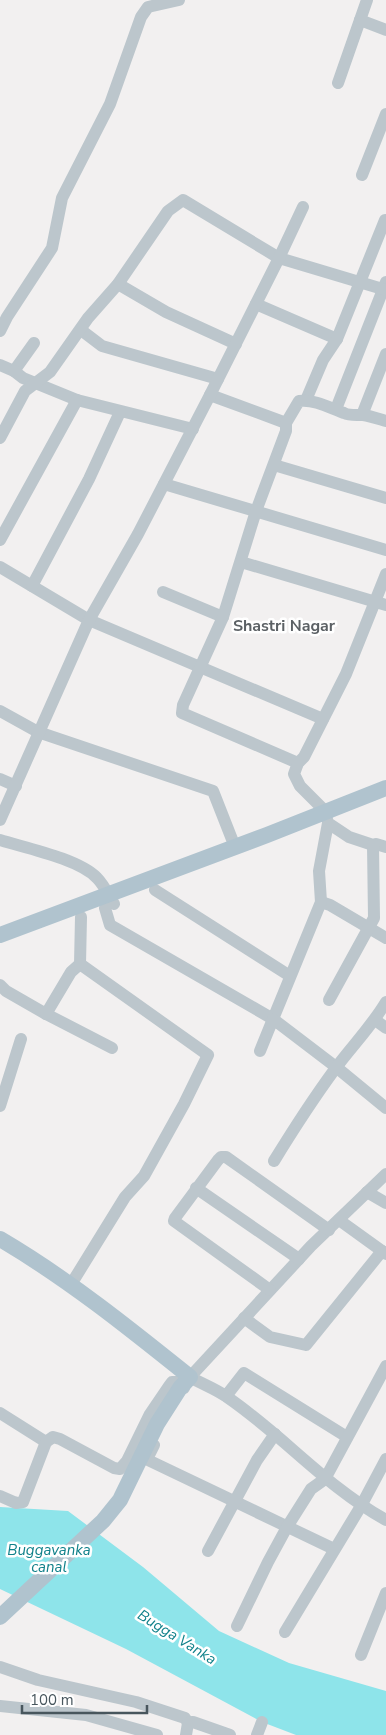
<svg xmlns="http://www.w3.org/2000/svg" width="386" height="1735" viewBox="0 0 386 1735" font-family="'Nunito Sans',sans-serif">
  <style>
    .water { fill: #8ee4ea }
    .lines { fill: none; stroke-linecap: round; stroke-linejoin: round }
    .minor { stroke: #bcc6cc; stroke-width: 12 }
    .major { stroke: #b0c3ce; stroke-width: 16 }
    .labels { text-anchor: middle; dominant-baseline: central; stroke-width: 5; stroke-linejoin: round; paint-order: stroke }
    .water-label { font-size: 15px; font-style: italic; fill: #10818a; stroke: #fff }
    .quarter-label { font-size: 16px; font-weight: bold; fill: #5c6165; stroke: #fff }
  </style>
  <rect width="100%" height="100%" fill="#f2f0f0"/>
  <polygon class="water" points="0,1507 68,1511 143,1567 219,1631 289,1663 386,1691 386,1735 296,1735 262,1722 126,1649 0,1589"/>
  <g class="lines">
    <g class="minor">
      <polyline points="360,20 386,30"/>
      <polyline points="338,83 367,0"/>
      <polyline points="362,175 386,114"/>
      <polyline points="118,284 166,312 236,344"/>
      <polyline points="256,304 337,339"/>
      <polyline points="81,330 102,346 218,379"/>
      <polyline points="0,331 7,317 52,248 62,198 110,104 141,17 148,7 179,0"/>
      <polyline points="0,365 14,371 34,343"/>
      <polyline points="14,371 23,378 77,400 193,429"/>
      <polyline points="210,395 286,423"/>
      <polyline points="306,400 323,360 337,339 385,220"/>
      <polyline points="336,409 386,282"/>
      <polyline points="362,415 386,354"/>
      <polyline points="0,438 25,391 50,372 88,318 118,284 168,211 183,200 279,258 386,290"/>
      <polyline points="274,465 386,498"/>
      <polyline points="164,484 386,550"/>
      <polyline points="0,540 77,400"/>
      <polyline points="241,562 386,605"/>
      <polyline points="0,567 89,620 323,719"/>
      <polyline points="32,586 89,479 120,412"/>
      <polyline points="163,592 223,617"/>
      <polyline points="0,711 38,732 213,791 235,847"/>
      <path d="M298,763L182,713L183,705L223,617L256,511L286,431V423L299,401C315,399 330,408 344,413C350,416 356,415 363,415C370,416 379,419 386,421"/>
      <polyline points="0,779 16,786"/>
      <polyline points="327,819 326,812 300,786 294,774 298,763 304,757 346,674 386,574"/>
      <polyline points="0,820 89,620 138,534 210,395 279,258 303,207"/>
      <path d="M0,840C26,848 79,859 97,878C104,885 109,896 114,904"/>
      <polyline points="155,890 290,976"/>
      <polyline points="321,902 330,905 386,938"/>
      <polyline points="105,908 110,925 273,1019 321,902 319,871 328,823 349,837 373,845 376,844 386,847"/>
      <polyline points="0,985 6,991 46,1014 112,1048"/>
      <polyline points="329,1000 374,918 373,845"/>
      <polyline points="46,1014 71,972 80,964 81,917"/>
      <polyline points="375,1020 386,1028"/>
      <polyline points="260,1051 273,1019 336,1067 386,1108"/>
      <polyline points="0,1106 21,1039"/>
      <path d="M274,1161C293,1130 313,1099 335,1069C352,1046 371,1027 386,1002"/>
      <path d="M386,1174L311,1246L190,1377C202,1384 216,1389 227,1397C284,1436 325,1486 386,1520"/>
      <polyline points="196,1188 299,1259"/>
      <polyline points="367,1192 386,1203"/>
      <polyline points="339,1220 386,1254"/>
      <polyline points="70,1286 125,1197 144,1176 184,1104 208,1055 80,964"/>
      <polyline points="270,1290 174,1221 175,1218 218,1160 221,1157 226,1157 329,1230"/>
      <polyline points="244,1318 270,1337 306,1345 382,1251"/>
      <polyline points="226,1396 244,1373 347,1437"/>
      <polyline points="0,1413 46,1442"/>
      <polyline points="154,1445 149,1455 148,1460 150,1461 334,1549"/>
      <polyline points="0,1496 16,1503 23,1502 46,1442 53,1437 60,1439 114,1468 120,1469 127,1461 150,1414 169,1386 172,1382 185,1382 184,1388"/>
      <polyline points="208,1551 257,1460 275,1434"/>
      <polyline points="237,1626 268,1562 287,1527 311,1489 325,1479 386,1366"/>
      <polyline points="285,1632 361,1506 386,1459"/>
      <polyline points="361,1655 386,1593"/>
      <polyline points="0,1667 38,1680 136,1702 185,1718 188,1723"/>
      <polyline points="0,1706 86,1715 157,1735"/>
      <polyline points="186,1735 188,1723 193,1722 230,1735"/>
      <polyline points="257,1735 262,1722"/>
    </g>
    <g class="major">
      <polyline points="0,935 267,835 386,788"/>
      <path d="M0,1239C68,1279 129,1328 190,1377L180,1388L157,1424L120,1500L103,1521L0,1617"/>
    </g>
  </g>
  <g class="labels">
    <g class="water-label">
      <text x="49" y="1550">Buggavanka<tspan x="49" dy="17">canal</tspan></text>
      <text transform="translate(177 1637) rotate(32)">Bugga Vanka</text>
    </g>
    <g class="quarter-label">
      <text x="284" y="626">Shastri Nagar</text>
    </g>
  </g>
  <path d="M22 1705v8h125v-8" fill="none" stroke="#48565d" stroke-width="2.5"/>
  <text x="30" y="1705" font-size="15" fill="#48565d" stroke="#ffffff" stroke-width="4" paint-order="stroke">100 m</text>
</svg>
